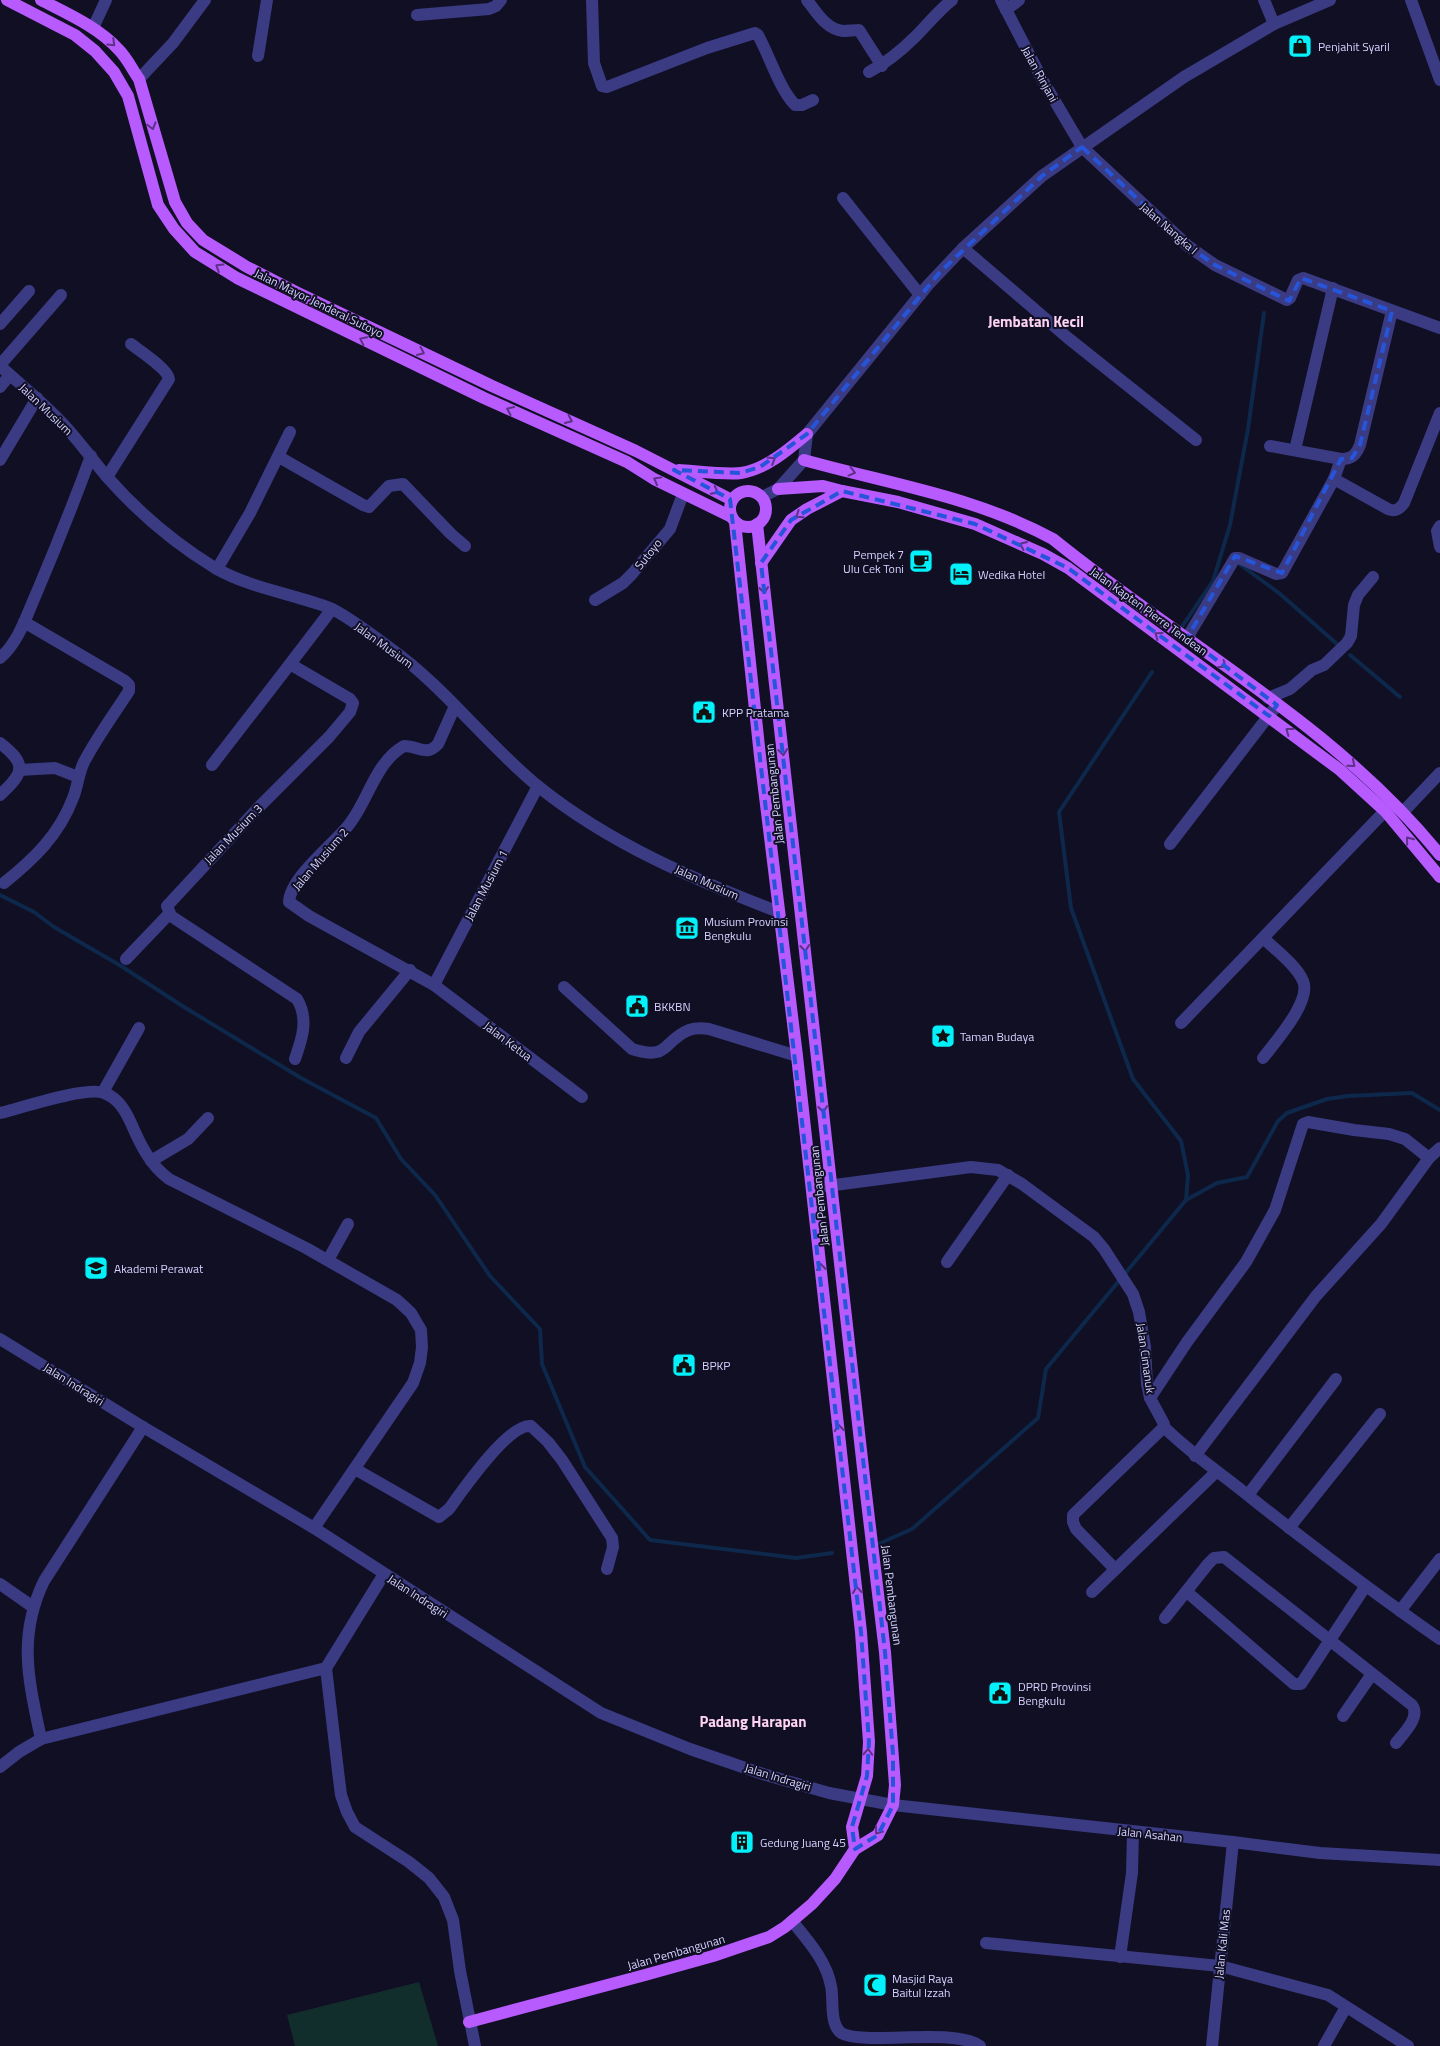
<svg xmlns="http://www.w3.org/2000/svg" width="1440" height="2046" viewBox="0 0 1440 2046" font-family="'Titillium Web',sans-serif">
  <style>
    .green { fill: #122e2c }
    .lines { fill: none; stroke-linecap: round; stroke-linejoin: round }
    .stream { stroke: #0d284a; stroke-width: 4 }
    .minor { stroke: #3a3b83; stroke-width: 12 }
    .major { stroke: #b75afe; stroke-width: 12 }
    .oneway { stroke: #5c3186 }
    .marked { fill: none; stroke: #2655da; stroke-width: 4; stroke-dasharray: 10 6; stroke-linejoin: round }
    .labels { text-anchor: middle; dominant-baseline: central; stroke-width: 4; stroke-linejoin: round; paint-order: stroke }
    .poi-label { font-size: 12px; fill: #d5d2ff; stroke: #110f24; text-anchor: start }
    .street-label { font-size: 12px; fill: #d5d2ff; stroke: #110f24 }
    .quarter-label { font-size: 15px; font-weight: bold; fill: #ffd4f2; stroke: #110f24 }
  </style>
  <rect width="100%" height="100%" fill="#110f24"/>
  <polygon class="green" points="419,1982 438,2046 295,2046 287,2015"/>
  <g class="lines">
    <g class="stream">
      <polyline points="1238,563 1279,593 1337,644"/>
      <polyline points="1179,631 1213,581 1230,525 1248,429 1264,313"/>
      <polyline points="1350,655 1400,697"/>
      <polyline points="0,895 34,912 54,927 121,966 184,1007 301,1078 376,1118 401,1159 435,1195 490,1276 540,1329 542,1364 585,1467 650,1540 796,1558 832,1553"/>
      <polyline points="1186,1200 1217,1183 1247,1177 1278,1121 1287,1113 1327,1099 1348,1096 1412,1093 1440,1110"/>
      <polyline points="874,1546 912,1529 1038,1418 1046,1369 1186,1200 1188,1175 1181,1141 1133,1079 1071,908 1059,812 1152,672"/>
    </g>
    <g class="minor">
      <path d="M592,0L594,63L602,86L607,87L707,48L755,33L758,35C770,57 779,88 795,105H802L813,100"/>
      <path d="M807,0C817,13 826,29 843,31C848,31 854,30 859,30L882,66"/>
      <polyline points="1001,0 1043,81 1082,147 1188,246 1215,265 1287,300 1290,298 1298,280 1303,278 1440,328"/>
      <polyline points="1264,0 1274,24"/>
      <polyline points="1411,0 1440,80"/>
      <polyline points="1006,10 1019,0"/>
      <polyline points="417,15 489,9 496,6 501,0"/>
      <polyline points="93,28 106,0"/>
      <polyline points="258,56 267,0"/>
      <path d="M869,72C886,63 902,50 916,36C928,24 938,11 952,0"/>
      <polyline points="139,79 173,43 205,0"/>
      <polyline points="843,198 920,295"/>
      <polyline points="963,248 1068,338 1196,440"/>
      <polyline points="0,324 29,291"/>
      <polyline points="0,365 61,295"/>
      <path d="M0,366C22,386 45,404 64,425C80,442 93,461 108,478C138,512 176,544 215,568C250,588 293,594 330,608C346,615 375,637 390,648C446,688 486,744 539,787C610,844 695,880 779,912"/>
      <polyline points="0,387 10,375"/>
      <path d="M1270,446L1341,459C1352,459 1356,455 1360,445L1392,311"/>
      <polyline points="1295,450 1333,288"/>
      <polyline points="279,457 363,505 369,507 389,486 403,484 451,534 465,546"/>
      <polyline points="0,460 37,398"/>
      <path d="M107,477L169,379C168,369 140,351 131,344"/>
      <path d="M1334,479L1388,509C1395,512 1399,510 1404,503L1440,413"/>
      <polyline points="762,497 778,489 804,460 807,434 928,285 963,248 1042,176 1184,77 1274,24 1330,0"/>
      <polyline points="1440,526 1437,531 1440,547"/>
      <polyline points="217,569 250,513 290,432"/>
      <polyline points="595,600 623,583 632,574 670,529 683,494"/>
      <polyline points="1187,638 1235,558 1239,558 1276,574 1282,573 1334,479 1341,459"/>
      <path d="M0,658C19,642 27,614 37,592C56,547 74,502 91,456"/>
      <polyline points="1268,698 1290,689 1312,670 1324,665 1347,643 1351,636 1354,605 1358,595 1373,577"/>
      <path d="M455,706L438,744C426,757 419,746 404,746C374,763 368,803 347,827C332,845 290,878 289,902L309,916L434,985L582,1097"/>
      <path d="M0,743C27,764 25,772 0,795"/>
      <polyline points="212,765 290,664"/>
      <polyline points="19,770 55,768 78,777"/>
      <polyline points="1403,812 1440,773"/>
      <polyline points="1170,844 1277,705"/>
      <path d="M4,883C34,859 59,835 73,798C78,786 78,774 84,762C97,737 114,714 129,691V685L125,681L24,622"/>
      <polyline points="126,959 169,914"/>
      <polyline points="434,985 538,786"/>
      <path d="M564,987L632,1049C670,1061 662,1041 689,1030C695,1028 702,1028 709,1029L797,1056"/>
      <polyline points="1181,1023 1385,811"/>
      <polyline points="346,1058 359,1032 410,970"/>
      <path d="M1263,1058C1275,1042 1312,1001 1303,981C1297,966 1275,949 1263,938"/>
      <path d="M295,1059C302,1039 309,1019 297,999L171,916L167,906L258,808L329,737L350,712L353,703L350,699L290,664L332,609"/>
      <polyline points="103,1092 139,1028"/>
      <path d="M0,1113C21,1108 86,1086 104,1093C118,1098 125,1110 131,1123C140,1144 150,1165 169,1179L306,1248L397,1300L411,1313L421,1330L422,1347L420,1363L413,1383L314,1528"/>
      <polyline points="151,1161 188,1139 208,1118"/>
      <path d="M812,1188L971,1167L998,1170L1022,1184L1094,1237L1104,1249L1133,1294L1139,1312L1145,1347L1147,1384L1150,1398L1164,1424V1427C1191,1454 1221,1473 1250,1497C1312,1546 1375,1594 1440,1639"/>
      <polyline points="328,1260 348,1224"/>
      <polyline points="947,1262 1008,1175"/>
      <polyline points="0,1339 143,1427 314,1528 601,1713 690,1749 763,1774 829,1793 893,1805 1233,1842 1320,1853 1440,1860"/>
      <polyline points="1150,1398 1187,1342 1246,1262 1275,1210 1303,1124 1308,1122 1354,1130 1389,1134 1405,1139 1429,1158"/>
      <polyline points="1195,1456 1316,1296 1381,1224 1429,1158 1440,1148"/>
      <path d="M355,1469L439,1517L449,1509C462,1491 509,1423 531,1426L548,1442L562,1460L612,1538L613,1547L607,1569"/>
      <polyline points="1248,1495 1336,1379"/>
      <polyline points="1289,1528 1380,1414"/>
      <polyline points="1115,1569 1076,1529 1073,1522 1073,1515 1164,1427"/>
      <polyline points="0,1584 33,1607"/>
      <polyline points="1092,1592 1216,1472"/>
      <polyline points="1187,1592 1294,1684 1301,1684 1365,1587"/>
      <polyline points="1400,1611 1440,1559"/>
      <path d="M1165,1618L1208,1564L1214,1558L1224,1557L1412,1705C1421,1717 1403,1734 1396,1743"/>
      <polyline points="326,1668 338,1771 341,1795 347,1812 355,1827 409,1862 429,1878 444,1897 453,1920 460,1971 475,2046"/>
      <polyline points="1343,1716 1372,1674"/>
      <path d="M41,1739C29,1682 17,1637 44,1581L143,1427"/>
      <polyline points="0,1767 19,1752 41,1739 326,1668 384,1574"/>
      <path d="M792,1921C808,1941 826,1960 831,1986C834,1999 829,2023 841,2033C865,2046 954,2027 980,2046"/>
      <polyline points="986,1943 1220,1966 1328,1995 1408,2046"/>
      <polyline points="1120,1957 1132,1873 1133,1832"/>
      <polyline points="1212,2046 1233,1842"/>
      <polyline points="1324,2046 1346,2007"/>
    </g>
    <g class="major">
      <polyline points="7,0 75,35 95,51 114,72 128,96 158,205 174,229 195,252 237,278 484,398 627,462 654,479 732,517"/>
      <path d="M41,0C68,14 98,27 119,50C127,58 132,69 139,79L175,202L187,223L203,240L247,267L302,295L492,386L636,451L732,500"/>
      <path d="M804,460C889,484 974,496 1053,539C1182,644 1334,724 1440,855"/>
      <path d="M679,470C695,471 727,475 741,473C766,469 788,450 807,434"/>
      <polyline points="778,489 823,486 842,491 898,502 975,524 1043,554 1068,568 1340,770 1385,811 1440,877"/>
      <circle cx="748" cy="509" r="18"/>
      <polyline points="735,522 760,756 797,1056 861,1632 869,1742 867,1776 852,1827 855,1849"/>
      <polyline points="761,563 791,520 807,509 842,491"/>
      <polyline points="469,2022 645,1975 713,1956 769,1937 785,1927 812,1904 835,1879 855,1849 878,1835 893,1805 895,1785 885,1652 864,1477 757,524"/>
    </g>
  </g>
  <defs><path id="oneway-chevron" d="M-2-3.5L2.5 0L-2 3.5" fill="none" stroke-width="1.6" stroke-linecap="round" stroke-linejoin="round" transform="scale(1.25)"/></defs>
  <g class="oneway">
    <use href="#oneway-chevron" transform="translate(112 43) rotate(44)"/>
    <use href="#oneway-chevron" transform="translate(152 126) rotate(74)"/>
    <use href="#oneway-chevron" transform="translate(219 267) rotate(-148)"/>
    <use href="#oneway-chevron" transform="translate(363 340) rotate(-154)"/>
    <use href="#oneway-chevron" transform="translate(421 352) rotate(25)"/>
    <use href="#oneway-chevron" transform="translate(510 410) rotate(-156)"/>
    <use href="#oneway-chevron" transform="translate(569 420) rotate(25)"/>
    <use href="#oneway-chevron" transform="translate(772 460) rotate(-32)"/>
    <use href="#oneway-chevron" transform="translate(852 472) rotate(14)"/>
    <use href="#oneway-chevron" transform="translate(657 480) rotate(-151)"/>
    <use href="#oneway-chevron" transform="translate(715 491) rotate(27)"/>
    <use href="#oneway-chevron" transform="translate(799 515) rotate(146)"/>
    <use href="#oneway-chevron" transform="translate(1023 545) rotate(-156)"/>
    <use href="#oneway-chevron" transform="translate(764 590) rotate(83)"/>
    <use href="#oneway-chevron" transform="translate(1158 635) rotate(-144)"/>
    <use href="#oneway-chevron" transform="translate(1223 665) rotate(36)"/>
    <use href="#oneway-chevron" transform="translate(1289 731) rotate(-143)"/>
    <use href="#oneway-chevron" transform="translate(783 752) rotate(84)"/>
    <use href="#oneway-chevron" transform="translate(1352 764) rotate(40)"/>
    <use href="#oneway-chevron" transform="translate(1409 840) rotate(-129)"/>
    <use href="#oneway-chevron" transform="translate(805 948) rotate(84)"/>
    <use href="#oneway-chevron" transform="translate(823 1109) rotate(84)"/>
    <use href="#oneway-chevron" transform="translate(821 1267) rotate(-97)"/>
    <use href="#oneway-chevron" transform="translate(839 1428) rotate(-96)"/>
    <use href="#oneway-chevron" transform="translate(857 1590) rotate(-96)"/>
    <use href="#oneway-chevron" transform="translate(868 1752) rotate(-87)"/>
    <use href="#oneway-chevron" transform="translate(878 1831) rotate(127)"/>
  </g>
  <path class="marked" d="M1082,147L1188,246L1215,265L1289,301L1301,278L1392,311L1360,445L1352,458L1341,459L1282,573L1235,556L1187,638L1277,705L1269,716L1068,568L975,524L842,491L791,520L761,563L885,1652L893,1754V1805L878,1835L855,1849L852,1827L867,1776L869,1742L861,1632L730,499L674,470L740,473L760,467L807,434L940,272L1042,176Z"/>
  <defs>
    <g id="shop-square" transform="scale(1.25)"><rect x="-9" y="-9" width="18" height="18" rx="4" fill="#02f1fb" stroke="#110f24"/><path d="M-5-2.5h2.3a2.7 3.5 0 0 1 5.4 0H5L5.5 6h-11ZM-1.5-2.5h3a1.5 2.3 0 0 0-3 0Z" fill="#111"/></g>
    <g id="cafe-square" transform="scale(1.25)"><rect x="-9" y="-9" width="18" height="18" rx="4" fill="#02f1fb" stroke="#110f24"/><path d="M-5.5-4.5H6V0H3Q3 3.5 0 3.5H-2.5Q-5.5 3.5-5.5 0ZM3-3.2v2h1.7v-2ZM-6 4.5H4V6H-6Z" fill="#111"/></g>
    <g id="hotel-square" transform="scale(1.25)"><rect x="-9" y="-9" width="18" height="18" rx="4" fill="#02f1fb" stroke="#110f24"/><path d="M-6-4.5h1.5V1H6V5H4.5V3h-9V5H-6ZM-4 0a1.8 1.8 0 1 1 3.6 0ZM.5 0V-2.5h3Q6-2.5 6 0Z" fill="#111"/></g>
    <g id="civic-square" transform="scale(1.25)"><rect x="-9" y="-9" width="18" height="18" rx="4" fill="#02f1fb" stroke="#110f24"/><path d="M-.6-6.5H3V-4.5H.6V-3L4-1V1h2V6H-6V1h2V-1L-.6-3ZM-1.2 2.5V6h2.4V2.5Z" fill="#111"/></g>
    <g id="museum-square" transform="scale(1.25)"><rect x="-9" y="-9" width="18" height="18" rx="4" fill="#02f1fb" stroke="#110f24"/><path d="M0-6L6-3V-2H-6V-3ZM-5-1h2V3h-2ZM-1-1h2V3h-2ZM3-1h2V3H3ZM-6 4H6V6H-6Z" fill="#111"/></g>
    <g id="sight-square" transform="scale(1.25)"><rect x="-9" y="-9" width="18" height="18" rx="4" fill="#02f1fb" stroke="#110f24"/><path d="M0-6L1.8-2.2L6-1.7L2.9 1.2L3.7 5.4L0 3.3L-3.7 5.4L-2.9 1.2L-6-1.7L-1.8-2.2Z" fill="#111"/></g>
    <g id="university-square" transform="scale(1.25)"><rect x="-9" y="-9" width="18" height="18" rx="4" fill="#02f1fb" stroke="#110f24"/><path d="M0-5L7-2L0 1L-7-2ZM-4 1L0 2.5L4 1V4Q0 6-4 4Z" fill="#111"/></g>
    <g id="building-square" transform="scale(1.25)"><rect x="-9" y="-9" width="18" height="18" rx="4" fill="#02f1fb" stroke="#110f24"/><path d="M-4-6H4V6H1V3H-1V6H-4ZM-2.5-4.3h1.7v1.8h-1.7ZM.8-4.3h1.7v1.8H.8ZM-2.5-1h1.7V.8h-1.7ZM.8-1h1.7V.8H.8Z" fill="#111"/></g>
    <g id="mosque-square" transform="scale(1.25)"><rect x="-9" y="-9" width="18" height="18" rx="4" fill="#02f1fb" stroke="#110f24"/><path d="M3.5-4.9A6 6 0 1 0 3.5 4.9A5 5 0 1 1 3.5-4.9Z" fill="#111"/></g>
  </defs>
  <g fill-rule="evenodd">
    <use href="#shop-square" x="1300" y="46"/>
    <use href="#cafe-square" x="921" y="561"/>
    <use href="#hotel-square" x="961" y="574"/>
    <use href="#civic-square" x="704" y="712"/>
    <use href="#museum-square" x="687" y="928"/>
    <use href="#civic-square" x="637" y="1006"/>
    <use href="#sight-square" x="943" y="1036"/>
    <use href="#university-square" x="96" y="1268"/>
    <use href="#civic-square" x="684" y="1365"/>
    <use href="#civic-square" x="1000" y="1693"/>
    <use href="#building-square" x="742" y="1842"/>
    <use href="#mosque-square" x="875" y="1985"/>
  </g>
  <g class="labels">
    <g class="poi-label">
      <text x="1318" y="46">Penjahit Syaril</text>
      <text x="904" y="554" text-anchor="end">Pempek 7<tspan x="904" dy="14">Ulu Cek Toni</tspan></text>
      <text x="978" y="574">Wedika Hotel</text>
      <text x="722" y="712">KPP Pratama</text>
      <text x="704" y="921">Musium Provinsi<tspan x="704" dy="14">Bengkulu</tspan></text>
      <text x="654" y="1006">BKKBN</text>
      <text x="960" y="1036">Taman Budaya</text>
      <text x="114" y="1268">Akademi Perawat</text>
      <text x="702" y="1365">BPKP</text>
      <text x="1018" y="1686">DPRD Provinsi<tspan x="1018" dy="14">Bengkulu</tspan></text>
      <text x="760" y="1842">Gedung Juang 45</text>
      <text x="892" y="1978">Masjid Raya<tspan x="892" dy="14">Baitul Izzah</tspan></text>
    </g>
    <g class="street-label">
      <text transform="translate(1040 74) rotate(61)">Jalan Rinjani</text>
      <text transform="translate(1169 228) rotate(41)">Jalan Nangka I</text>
      <text transform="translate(319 303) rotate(26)">Jalan Mayor Jenderal Sutoyo</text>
      <text transform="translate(46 409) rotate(44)">Jalan Musium</text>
      <text transform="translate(648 554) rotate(-51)">Sutoyo</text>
      <text transform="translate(1149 611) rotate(36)">Jalan Kapten Pierre Tendean</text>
      <text transform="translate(384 645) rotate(36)">Jalan Musium</text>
      <text transform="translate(774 794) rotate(-96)">Jalan Pembangunan</text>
      <text transform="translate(233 834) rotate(-46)">Jalan Musium 3</text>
      <text transform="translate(320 859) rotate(-49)">Jalan Musium 2</text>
      <text transform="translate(707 882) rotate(24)">Jalan Musium</text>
      <text transform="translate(486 885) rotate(-62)">Jalan Musium 1</text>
      <text transform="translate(508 1041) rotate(37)">Jalan Ketua</text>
      <text transform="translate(819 1196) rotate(-96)">Jalan Pembangunan</text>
      <text transform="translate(1146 1358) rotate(82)">Jalan Cimanuk</text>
      <text transform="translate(74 1384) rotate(32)">Jalan Indragiri</text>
      <text transform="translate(892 1595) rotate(83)">Jalan Pembangunan</text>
      <text transform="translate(418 1596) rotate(33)">Jalan Indragiri</text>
      <text transform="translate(778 1777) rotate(17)">Jalan Indragiri</text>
      <text transform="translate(1150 1834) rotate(6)">Jalan Asahan</text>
      <text transform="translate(1222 1944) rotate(-84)">Jalan Kali Mas</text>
      <text transform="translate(676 1952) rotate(-16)">Jalan Pembangunan</text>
    </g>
    <g class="quarter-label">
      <text x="1036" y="321">Jembatan Kecil</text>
      <text x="753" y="1721">Padang Harapan</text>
    </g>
  </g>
</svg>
